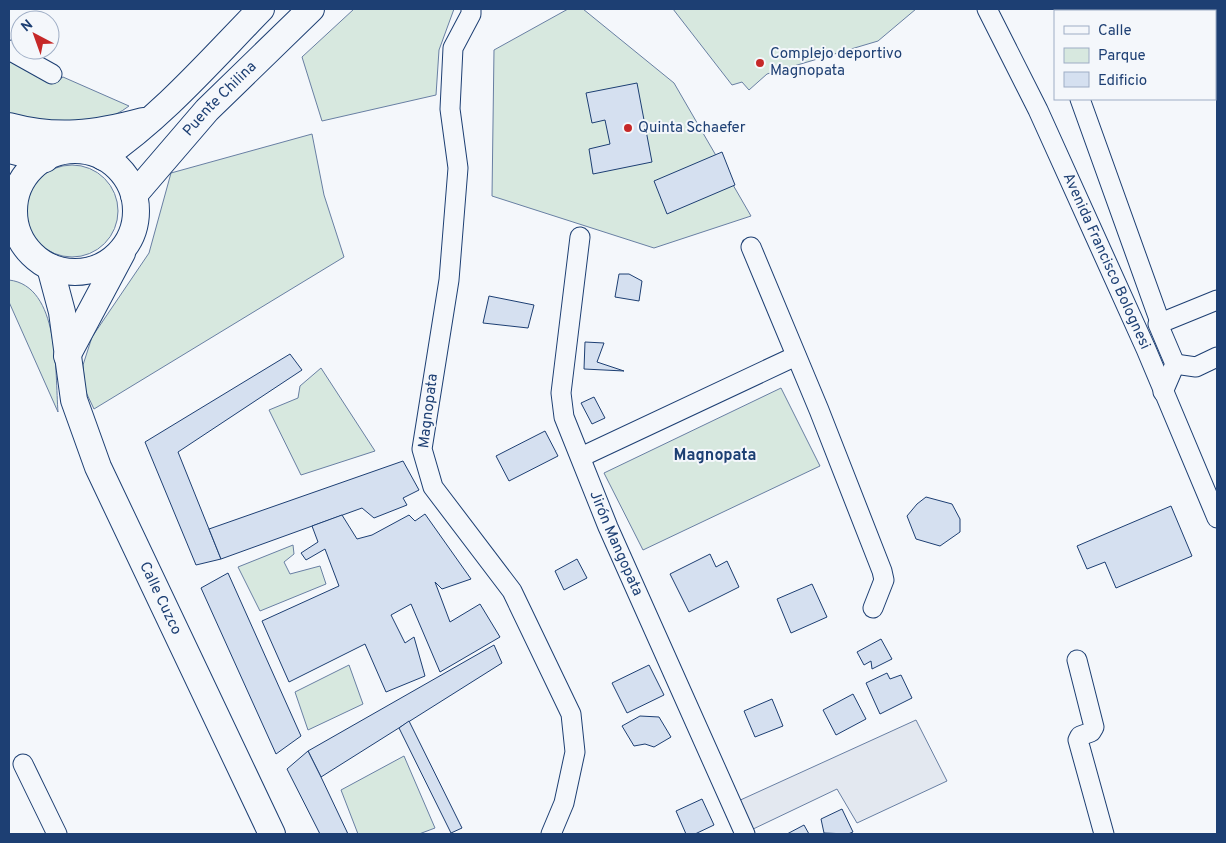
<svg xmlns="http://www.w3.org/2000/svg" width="1226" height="843" viewBox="0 0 1226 843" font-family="Overpass,sans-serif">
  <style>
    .green { fill: #d7e8df; stroke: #687fa3 }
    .parking { fill: #e3e8f0; stroke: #687fa3 }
    .building { fill: #d5e0f0; stroke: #1d3f73 }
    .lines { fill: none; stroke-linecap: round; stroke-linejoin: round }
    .street-casing { stroke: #1d3f73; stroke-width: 21 }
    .secondary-casing { stroke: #1d3f73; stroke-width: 28 }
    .street { stroke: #f4f7fb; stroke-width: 19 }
    .secondary { stroke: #f4f7fb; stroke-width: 26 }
    .poi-dot { fill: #c62828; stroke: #f4f7fb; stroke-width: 2 }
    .labels { text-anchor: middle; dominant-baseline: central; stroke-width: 4; stroke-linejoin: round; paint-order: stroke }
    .poi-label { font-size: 15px; fill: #1d3f73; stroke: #f4f7fb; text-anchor: start }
    .street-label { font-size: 15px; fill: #1d3f73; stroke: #f4f7fb }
    .neighbourhood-label { font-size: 16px; font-weight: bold; fill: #1d3f73; stroke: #f4f7fb }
  </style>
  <rect width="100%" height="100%" fill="#f4f7fb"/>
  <g class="green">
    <polygon points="354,9 454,9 439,50 436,95 322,121 302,57"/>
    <polygon points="568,9 583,9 674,83 751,216 654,248 492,196 494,50"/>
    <polygon points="673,9 916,9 878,41 767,74 749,90 742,82 732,85"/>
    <path d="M9,61L51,84L63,77L129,106C94,133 49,124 9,118Z"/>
    <polygon points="312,134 324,195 344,257 94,409 85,390 83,365 92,337 149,253 171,173"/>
    <circle cx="72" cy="211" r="46"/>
    <path d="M9,280C60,286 55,373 58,412L9,302Z"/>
    <polygon points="321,368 375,451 301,475 269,410 298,398 300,386"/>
    <polygon points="781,388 820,466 643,550 604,473"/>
    <polygon points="293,545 294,554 284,562 290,574 320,566 326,584 260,611 238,567"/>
    <polygon points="349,665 363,704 308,730 295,692"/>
    <polygon points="404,756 435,828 419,834 358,834 341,790"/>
  </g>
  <polygon class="parking" points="916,720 947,781 857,823 837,789 749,831 736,802"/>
  <g class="building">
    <polygon points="637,83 652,162 593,174 589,149 610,144 605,120 592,123 586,93"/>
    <polygon points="722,152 735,185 667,214 654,181"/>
    <polygon points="619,274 629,274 642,281 639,301 615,297"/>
    <polygon points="489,296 534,305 528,328 483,323"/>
    <polygon points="585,342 604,343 597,362 624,371 584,369"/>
    <polygon points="290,354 302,370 178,452 221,559 196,565 145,442"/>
    <polygon points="594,397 605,418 592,424 581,403"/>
    <polygon points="545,431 558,456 509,481 496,456"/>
    <polygon points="403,461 419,490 403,498 407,505 374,518 362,508 221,559 209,529"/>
    <polygon points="926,497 952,504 960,519 960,532 940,546 916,539 907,516 917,504"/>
    <polygon points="1171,506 1192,556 1116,588 1105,562 1087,569 1077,546"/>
    <polygon points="425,514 471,579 442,589 435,582 450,622 480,604 500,637 440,672 411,604 391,615 405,643 414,637 425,676 386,692 365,644 289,682 262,621 339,586 325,549 306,560 301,553 318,542 312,526 342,515 357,539 372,535 409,515 415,521"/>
    <polygon points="710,554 716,567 727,561 739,587 689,612 670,574"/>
    <polygon points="577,559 587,578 564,590 555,571"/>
    <polygon points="228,573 301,736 276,754 201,588"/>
    <polygon points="812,584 827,617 791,633 777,599"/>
    <polygon points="881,639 892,659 872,669 871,661 864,665 857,652"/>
    <polygon points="494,645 502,663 321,777 308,751"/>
    <polygon points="649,665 664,695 627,713 612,683"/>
    <polygon points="887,673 890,679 901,675 912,698 880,714 866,683"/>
    <polygon points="853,694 866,719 836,735 823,710"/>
    <polygon points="772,699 783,726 755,737 744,711"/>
    <polygon points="640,716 659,717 671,737 654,747 645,744 634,746 622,726"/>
    <polygon points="409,721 462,828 451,833 399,728"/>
    <polygon points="308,751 321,777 348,834 320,834 287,769"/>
    <polygon points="702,799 714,825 695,834 686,834 676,811"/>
    <polygon points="842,809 853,832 848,834 824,833 821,819"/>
    <polygon points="804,825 809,834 787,834"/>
  </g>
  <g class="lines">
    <g class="street-casing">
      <g id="street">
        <polyline points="471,9 471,14 453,48 450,109 458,168 449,280 422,449 433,487 512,591 571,714 575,752 564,803 551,834"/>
        <path id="s1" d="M987,9L1038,110L1146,349L1217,518"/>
        <polyline points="1084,9 1085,11"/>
        <polyline points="1215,25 1217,23"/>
        <polyline points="9,50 52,74"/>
        <polyline points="1080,99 1160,322"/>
        <path id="s2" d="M580,237L561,393L564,417L608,527L745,834"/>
        <polyline points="751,247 819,410 882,571 884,580 873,608"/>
        <polyline points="1175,364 1196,367 1217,357"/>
        <polyline points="1163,392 1175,364 1158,324 1217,300"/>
        <polyline points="581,457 796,356"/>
        <polyline points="1077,660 1094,727 1091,732 1080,736 1078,740 1104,834"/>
        <polyline points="23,764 57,834"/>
      </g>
    </g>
    <g class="secondary-casing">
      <g id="secondary">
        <path d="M9,126C57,139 95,134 143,121"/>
        <polyline points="9,150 45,159"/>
        <circle cx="75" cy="211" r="61"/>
        <path d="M103,157C163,116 211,60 261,9"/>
        <path id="s3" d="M134,195L207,110L311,9"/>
        <path id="s4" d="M50,267L62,312L74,400L98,467L272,834"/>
        <polyline points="67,356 122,253"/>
      </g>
    </g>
    <use href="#street" class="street"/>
    <use href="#secondary" class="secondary"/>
  </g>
  <g class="poi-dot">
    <circle cx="760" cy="63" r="5"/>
    <circle cx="628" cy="128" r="5"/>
  </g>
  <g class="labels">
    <g class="poi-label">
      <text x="770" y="54">Complejo deportivo<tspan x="770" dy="17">Magnopata</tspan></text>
      <text x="638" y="128">Quinta Schaefer</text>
    </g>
    <g class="street-label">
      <text stroke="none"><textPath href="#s3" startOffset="129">Puente Chilina</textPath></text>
      <text stroke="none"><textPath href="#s1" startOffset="279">Avenida Francisco Bolognesi</textPath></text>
      <text transform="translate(429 411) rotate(-83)">Magnopata</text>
      <text stroke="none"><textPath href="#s2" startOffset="318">Jirón Mangopata</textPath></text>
      <text stroke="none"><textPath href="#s4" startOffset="352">Calle Cuzco</textPath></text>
    </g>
    <g class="neighbourhood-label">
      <text x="715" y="456">Magnopata</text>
    </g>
  </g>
  <rect width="1226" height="843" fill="none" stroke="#1d3f73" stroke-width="20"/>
  <rect x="1054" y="10" width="162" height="90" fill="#f4f7fb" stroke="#9eadc5"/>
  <rect x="1064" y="26" width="25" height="8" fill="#f4f7fb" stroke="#9eadc5"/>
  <text x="1098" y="35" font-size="15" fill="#1d3f73">Calle</text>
  <rect x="1064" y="48" width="25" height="15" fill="#d7e8df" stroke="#9eadc5"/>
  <text x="1098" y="60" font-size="15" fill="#1d3f73">Parque</text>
  <rect x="1064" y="72" width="25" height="15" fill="#d5e0f0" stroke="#9eadc5"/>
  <text x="1098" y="85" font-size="15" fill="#1d3f73">Edificio</text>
  <g transform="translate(35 35) rotate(319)"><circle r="24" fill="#f4f7fb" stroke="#9eadc5"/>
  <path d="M0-4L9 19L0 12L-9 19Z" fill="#c62828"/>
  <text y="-8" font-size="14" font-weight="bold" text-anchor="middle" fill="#1d3f73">N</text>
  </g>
</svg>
